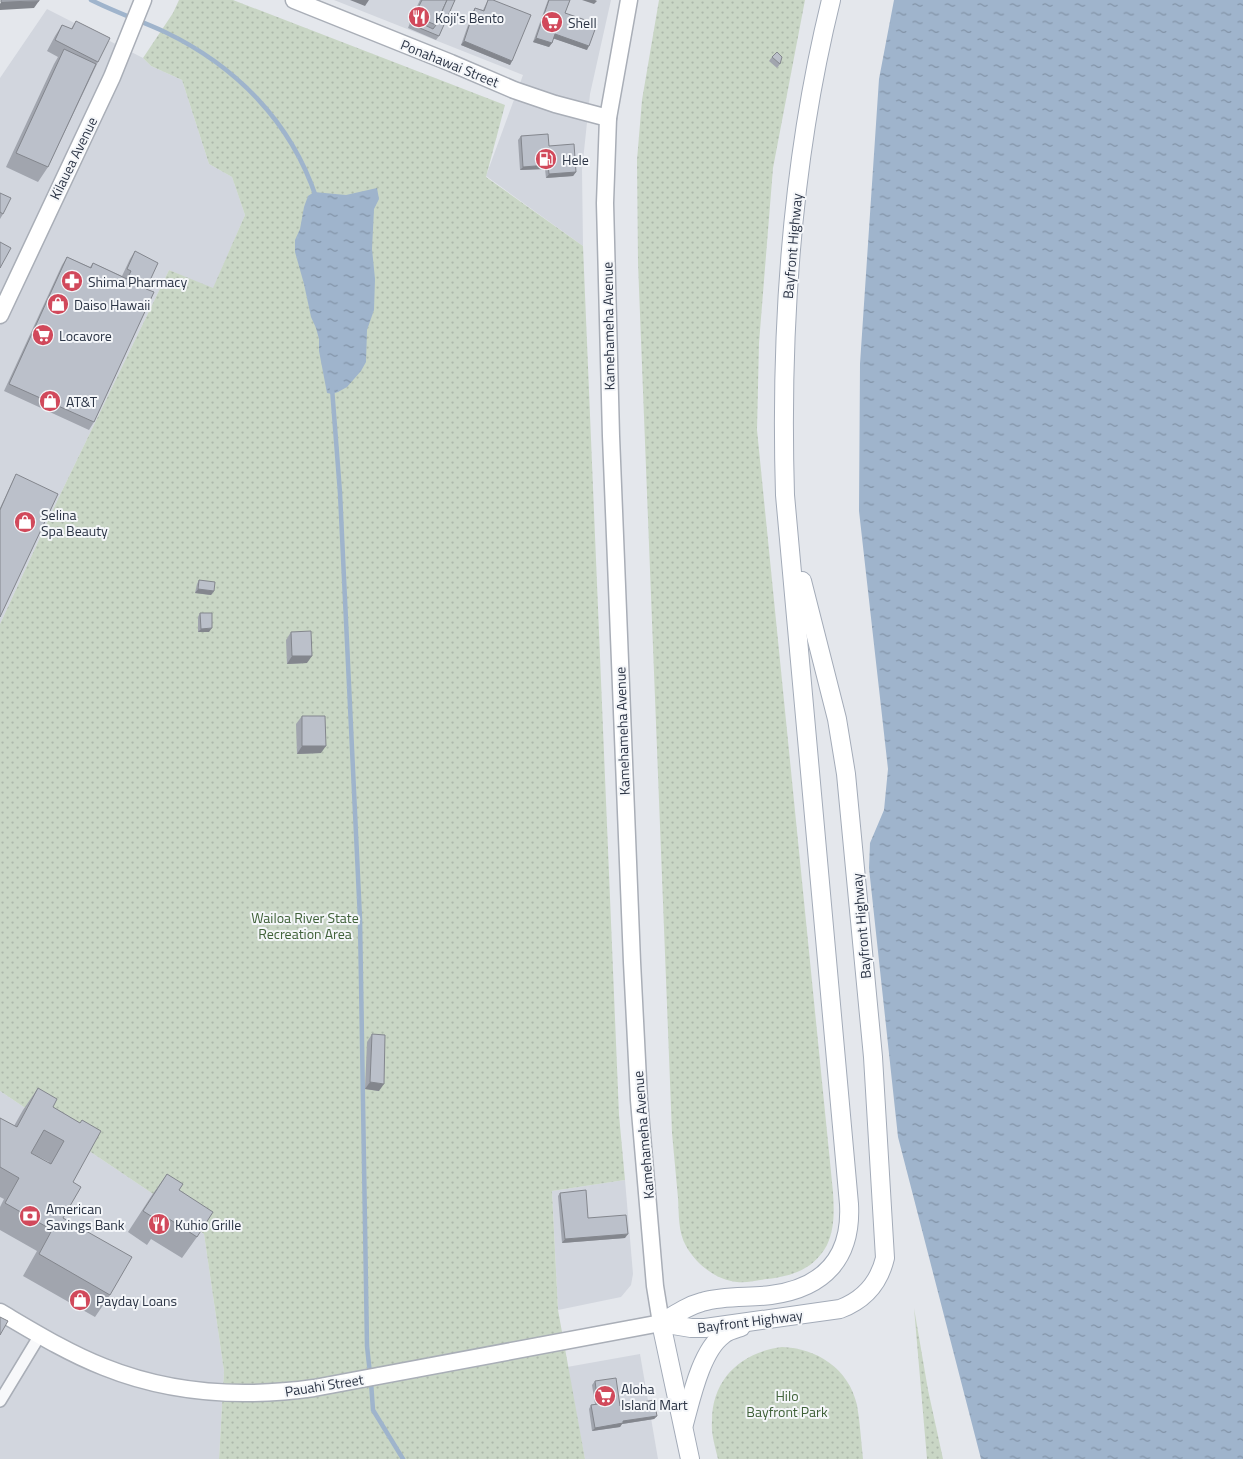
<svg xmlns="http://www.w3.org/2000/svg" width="1243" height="1459" viewBox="0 0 1243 1459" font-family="'Titillium Web',sans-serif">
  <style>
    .built { fill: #d2d6de }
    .park { fill: url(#park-dots) }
    .water { fill: url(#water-ripples) }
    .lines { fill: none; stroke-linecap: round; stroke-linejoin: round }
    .stream { stroke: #9fb4cc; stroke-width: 4.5 }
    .street-casing { stroke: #a9aeb7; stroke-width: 14 }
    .secondary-casing { stroke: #a9aeb7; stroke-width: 19 }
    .primary-casing { stroke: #a3abb8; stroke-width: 20 }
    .street { stroke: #f7f8fa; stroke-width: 11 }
    .secondary { stroke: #fff; stroke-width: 16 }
    .primary { stroke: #fff; stroke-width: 18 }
    .wall { fill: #a1a5ae; fill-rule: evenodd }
    .shaded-wall { fill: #83868d }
    .building { fill: #bbc0ca; stroke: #83868d; fill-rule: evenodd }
    .labels { text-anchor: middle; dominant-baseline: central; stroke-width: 4; stroke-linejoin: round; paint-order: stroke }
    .poi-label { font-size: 14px; fill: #2b3445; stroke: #f4f6f9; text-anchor: start }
    .street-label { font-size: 14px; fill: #2b3445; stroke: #f4f6f9 }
    .park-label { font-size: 14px; fill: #3f6138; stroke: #f4f6f9 }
  </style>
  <defs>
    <pattern id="park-dots" width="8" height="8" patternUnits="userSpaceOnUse" patternTransform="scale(1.25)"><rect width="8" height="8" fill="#c9d6c5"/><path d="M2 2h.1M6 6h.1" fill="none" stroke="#adb8ab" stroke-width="1.8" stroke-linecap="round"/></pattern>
    <pattern id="water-ripples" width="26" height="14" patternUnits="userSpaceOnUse" patternTransform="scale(1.25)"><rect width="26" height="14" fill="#9fb4cc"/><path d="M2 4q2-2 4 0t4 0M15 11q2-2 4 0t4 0" fill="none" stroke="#8293a7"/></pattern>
  </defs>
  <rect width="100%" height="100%" fill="#e4e7ec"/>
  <g class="built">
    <polygon points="334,0 611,0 590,94 582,170 583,246 486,176 523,75"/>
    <polygon points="47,9 143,58 151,66 182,80 209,164 232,177 245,215 213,289 169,270 58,499 0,624 0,78"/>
    <polygon points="0,1091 171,1206 175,1212 204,1234 224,1371 219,1459 0,1459"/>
    <polygon points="625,1180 633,1274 631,1285 621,1297 558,1310 552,1191"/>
    <polygon points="640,1354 658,1459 585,1459 567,1367"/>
  </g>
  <g class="park">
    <polygon points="179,0 233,0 505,105 486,177 583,246 619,1115 625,1180 552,1191 558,1310 585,1459 219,1459 224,1371 204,1234 175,1212 171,1206 0,1091 0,624 58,499 169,270 213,288 245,215 232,177 209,164 182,80 151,66 143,58 173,13"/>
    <path d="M659,0H805L773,168L759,343L757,430L833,1192C834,1210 835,1228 827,1245C814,1269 793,1276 767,1279C758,1280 747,1283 737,1282C716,1280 696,1264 686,1246C678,1232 679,1214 678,1198C676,1176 674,1155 672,1133L638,263L637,160L642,100Z"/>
    <polygon points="914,1308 928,1390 943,1459 927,1459"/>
    <path d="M782,1347C817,1348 849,1369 857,1405C860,1422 861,1441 863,1459H718C715,1446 711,1434 712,1421C712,1378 742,1352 782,1347Z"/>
  </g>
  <g class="water">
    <polygon points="894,0 1243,0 1243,1459 981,1459 898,1137 869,868 870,843 884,810 888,769 859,511 860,364 879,79"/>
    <polygon points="377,188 379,199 374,209 372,249 375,279 374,310 367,330 366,362 361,371 347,387 338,392 332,394 327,393 319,351 319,339 316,328 311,317 304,284 295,252 295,240 300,229 304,207 308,196 314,192 346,195"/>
  </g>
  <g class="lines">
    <g class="stream">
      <path d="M91,0C115,12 141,21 165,32C236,66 291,122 316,197"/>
      <polyline points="332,388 340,493 360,919 367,1346 370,1374"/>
      <polyline points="371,1382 373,1410 403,1459"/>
    </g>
    <g class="street-casing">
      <polyline id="street" points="0,1401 40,1335"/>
    </g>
    <g class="secondary-casing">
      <g id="secondary">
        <polyline points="294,0 451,63 514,90 555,104 608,118"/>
        <polyline points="0,315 112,77 143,0"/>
        <path d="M0,1312C34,1332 68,1353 104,1367C171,1394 243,1398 314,1388L661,1323L655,1286L639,1100L632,962L611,436L605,203L608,118L629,0"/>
      </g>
    </g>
    <g class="primary-casing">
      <g id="primary">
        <path d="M661,1323C674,1315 687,1306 702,1302C725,1295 748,1298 771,1295C824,1288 852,1258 849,1204L785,495C780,329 791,162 831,0"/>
        <path d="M661,1323L691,1328H705L840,1309C864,1300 879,1283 885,1258L873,1057L846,774L837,719L802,581"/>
        <polyline points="661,1323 690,1459"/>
        <path d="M684,1424C691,1399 701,1351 723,1335C727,1331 735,1329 741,1327"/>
      </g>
    </g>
    <use href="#street" class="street"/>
    <use href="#secondary" class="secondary"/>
    <use href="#primary" class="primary"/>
  </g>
  <g class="wall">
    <polygon points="420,0 455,0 439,36 436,40 408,28 410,23 409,23"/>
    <polygon points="488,0 493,0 512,61 510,65 461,45 473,11 475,8 483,10"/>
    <polygon points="548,0 570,0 565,13 587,50 553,38 552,43 549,47 533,42"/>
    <polygon points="76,21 98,62 48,167 38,182 6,167 54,64 58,57 47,51 55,36 62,25 71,29"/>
    <polygon points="772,57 780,64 777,68 769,61"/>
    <polygon points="521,136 549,146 576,172 573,176 546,178 545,169 520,170 518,140"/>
    <polygon points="0,193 3,214 0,219"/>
    <polygon points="135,251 146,289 94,422 89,430 4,391 62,265 67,257 90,267 93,263 122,276 130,259"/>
    <polygon points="16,474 0,617 0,508 14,478"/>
    <polygon points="199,580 214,591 211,595 195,593 197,584"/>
    <polygon points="200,613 209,632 198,632 198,617"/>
    <polygon points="291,632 307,663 287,664 286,640"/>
    <polygon points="302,716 321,753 297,754 296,724"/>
    <polygon points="372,1034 379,1091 365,1089 367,1042"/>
    <path d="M38,1088L53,1107L80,1123L73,1182L63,1218L110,1295L95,1317L23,1276L37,1251L0,1230V1207L4,1199L0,1197V1118L14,1126L23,1110ZM31,1153L49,1162V1163Z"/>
    <polygon points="167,1174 179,1190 197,1237 182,1258 151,1239 147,1245 128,1232 152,1195"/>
    <polygon points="560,1193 588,1218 625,1238 562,1243 558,1196"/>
    <polygon points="595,1381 620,1406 657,1416 654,1419 622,1424 620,1427 592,1431 589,1409 591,1405 595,1404 592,1385"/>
  </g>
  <g class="shaded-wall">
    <polygon points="350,0 369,0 365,6"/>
    <polygon points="582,0 595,0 597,1 594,4"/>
    <polygon points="39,1 34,8 0,10 0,4 1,2"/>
    <polygon points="555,34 589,46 587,50 552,38"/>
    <polygon points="536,38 552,43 549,47 533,42"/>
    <polygon points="464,41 512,61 510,65 461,45"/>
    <polygon points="548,165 545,169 520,170 523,167"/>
    <polygon points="576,172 573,176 546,178 549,174"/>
    <polygon points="198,589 214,591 211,595 195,593"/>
    <polygon points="212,628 209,632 198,632 201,629"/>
    <polygon points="292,656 312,656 307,663 287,664"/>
    <polygon points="302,746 326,746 321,753 297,754"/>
    <polygon points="370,1082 384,1084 379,1091 365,1089"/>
    <polygon points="628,1234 625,1238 562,1243 565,1239"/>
    <polygon points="657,1416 654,1419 622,1424 620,1427 592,1431 595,1428 623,1421"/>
  </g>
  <g class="building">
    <polygon points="1,0 39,0 39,1 1,2"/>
    <polygon points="422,0 447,0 436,25 414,16"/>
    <polygon points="447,0 455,0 439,36 410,24 412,19 433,29 436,25"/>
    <polygon points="488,0 493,0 531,15 512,61 464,41 475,8 484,11"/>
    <polygon points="549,0 570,0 565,13 597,24 589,46 555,34 552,43 536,38"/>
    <polygon points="76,21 110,38 98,62 55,40 62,25 72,29"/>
    <polygon points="64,49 96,64 48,167 16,153"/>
    <polygon points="777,52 782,57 780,64 772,57"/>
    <polygon points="548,134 549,146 574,144 576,172 549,174 548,165 523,167 521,136"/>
    <polygon points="0,193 11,198 3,214 0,212"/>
    <polygon points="0,242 11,248 0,268"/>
    <polygon points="135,251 158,263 146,289 154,292 94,422 9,384 67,257 91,268 93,263 127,279 131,271 127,269"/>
    <polygon points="16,474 58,494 0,617 0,510"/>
    <polygon points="199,580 215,582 214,591 198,589"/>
    <polygon points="200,613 212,613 212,628 201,629"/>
    <polygon points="311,631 312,656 292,656 291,632"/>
    <polygon points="302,716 325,716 326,746 302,746"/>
    <polygon points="372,1034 385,1035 384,1084 370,1082"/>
    <path d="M38,1088L57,1099L53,1107L80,1123L82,1120L101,1131L73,1182L81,1187L63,1218L132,1257L110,1295L39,1254L52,1230L5,1203L19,1178L0,1167V1118L17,1127ZM44,1130L64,1141L51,1164L31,1153Z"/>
    <polygon points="167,1174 183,1184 179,1190 213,1212 197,1237 166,1217 162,1223 143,1211"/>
    <polygon points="586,1190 588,1218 626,1215 628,1234 565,1239 560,1193"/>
    <polygon points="0,1317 8,1321 0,1335"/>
    <polygon points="616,1378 620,1406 654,1400 657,1416 623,1421 623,1423 595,1428 591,1405 598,1404 595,1381"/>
  </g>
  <defs>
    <g id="restaurant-disc" transform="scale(1.125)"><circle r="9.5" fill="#d1495b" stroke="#f4f6f9"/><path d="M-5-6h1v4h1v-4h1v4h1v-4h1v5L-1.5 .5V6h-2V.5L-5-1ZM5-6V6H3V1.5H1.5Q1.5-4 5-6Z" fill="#fff"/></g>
    <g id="supermarket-disc" transform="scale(1.125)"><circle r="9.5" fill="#d1495b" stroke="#f4f6f9"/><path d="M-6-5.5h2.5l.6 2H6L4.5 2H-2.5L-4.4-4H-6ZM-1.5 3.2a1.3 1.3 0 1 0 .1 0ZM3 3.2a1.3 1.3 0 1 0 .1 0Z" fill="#fff"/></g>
    <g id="fuel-disc" transform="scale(1.125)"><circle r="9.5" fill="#d1495b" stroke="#f4f6f9"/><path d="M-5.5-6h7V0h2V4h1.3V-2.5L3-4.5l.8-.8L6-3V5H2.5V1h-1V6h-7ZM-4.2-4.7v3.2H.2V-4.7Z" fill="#fff"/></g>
    <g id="pharmacy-disc" transform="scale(1.125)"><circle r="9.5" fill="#d1495b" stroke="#f4f6f9"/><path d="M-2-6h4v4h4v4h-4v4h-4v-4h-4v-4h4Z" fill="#fff"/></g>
    <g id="shop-disc" transform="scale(1.125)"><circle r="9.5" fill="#d1495b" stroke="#f4f6f9"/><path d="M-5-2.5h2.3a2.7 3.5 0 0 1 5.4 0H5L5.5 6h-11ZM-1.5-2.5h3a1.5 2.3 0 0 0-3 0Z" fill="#fff"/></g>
    <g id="bank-disc" transform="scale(1.125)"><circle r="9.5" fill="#d1495b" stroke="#f4f6f9"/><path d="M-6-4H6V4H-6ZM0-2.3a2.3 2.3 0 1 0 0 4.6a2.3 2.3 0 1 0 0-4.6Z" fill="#fff"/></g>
  </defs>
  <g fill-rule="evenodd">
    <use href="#restaurant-disc" x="419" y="17"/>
    <use href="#supermarket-disc" x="552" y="22"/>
    <use href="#fuel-disc" x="546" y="159"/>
    <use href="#pharmacy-disc" x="72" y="281"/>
    <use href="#shop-disc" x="58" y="304"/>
    <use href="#supermarket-disc" x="43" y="335"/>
    <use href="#shop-disc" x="50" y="401"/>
    <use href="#shop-disc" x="25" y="522"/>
    <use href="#bank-disc" x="30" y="1216"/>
    <use href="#restaurant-disc" x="159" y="1224"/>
    <use href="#shop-disc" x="80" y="1300"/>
    <use href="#supermarket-disc" x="605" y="1396"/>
  </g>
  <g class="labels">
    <g class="poi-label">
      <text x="435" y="17">Koji's Bento</text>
      <text x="568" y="22">Shell</text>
      <text x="562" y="159">Hele</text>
      <text x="88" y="281">Shima Pharmacy</text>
      <text x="74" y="304">Daiso Hawaii</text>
      <text x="59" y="335">Locavore</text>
      <text x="66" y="401">AT&amp;T</text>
      <text x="41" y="514">Selina<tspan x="41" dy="16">Spa Beauty</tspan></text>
      <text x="46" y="1208">American<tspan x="46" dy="16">Savings Bank</tspan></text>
      <text x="175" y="1224">Kuhio Grille</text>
      <text x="96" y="1300">Payday Loans</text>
      <text x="621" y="1388">Aloha<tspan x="621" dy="16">Island Mart</tspan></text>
    </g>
    <g class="street-label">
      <text transform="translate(450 63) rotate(22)">Ponahawai Street</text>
      <text transform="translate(73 158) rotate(-64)">Kilauea Avenue</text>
      <text transform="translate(792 246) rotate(-85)">Bayfront Highway</text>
      <text transform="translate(608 326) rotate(-91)">Kamehameha Avenue</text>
      <text transform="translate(622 731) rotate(-92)">Kamehameha Avenue</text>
      <text transform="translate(861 926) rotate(-95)">Bayfront Highway</text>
      <text transform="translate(643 1135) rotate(-95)">Kamehameha Avenue</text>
      <text transform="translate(750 1321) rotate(-7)">Bayfront Highway</text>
      <text transform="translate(324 1385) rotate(-9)">Pauahi Street</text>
    </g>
    <g class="park-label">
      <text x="305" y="917">Wailoa River State<tspan x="305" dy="16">Recreation Area</tspan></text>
      <text x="787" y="1395">Hilo<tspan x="787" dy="16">Bayfront Park</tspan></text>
    </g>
  </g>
</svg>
